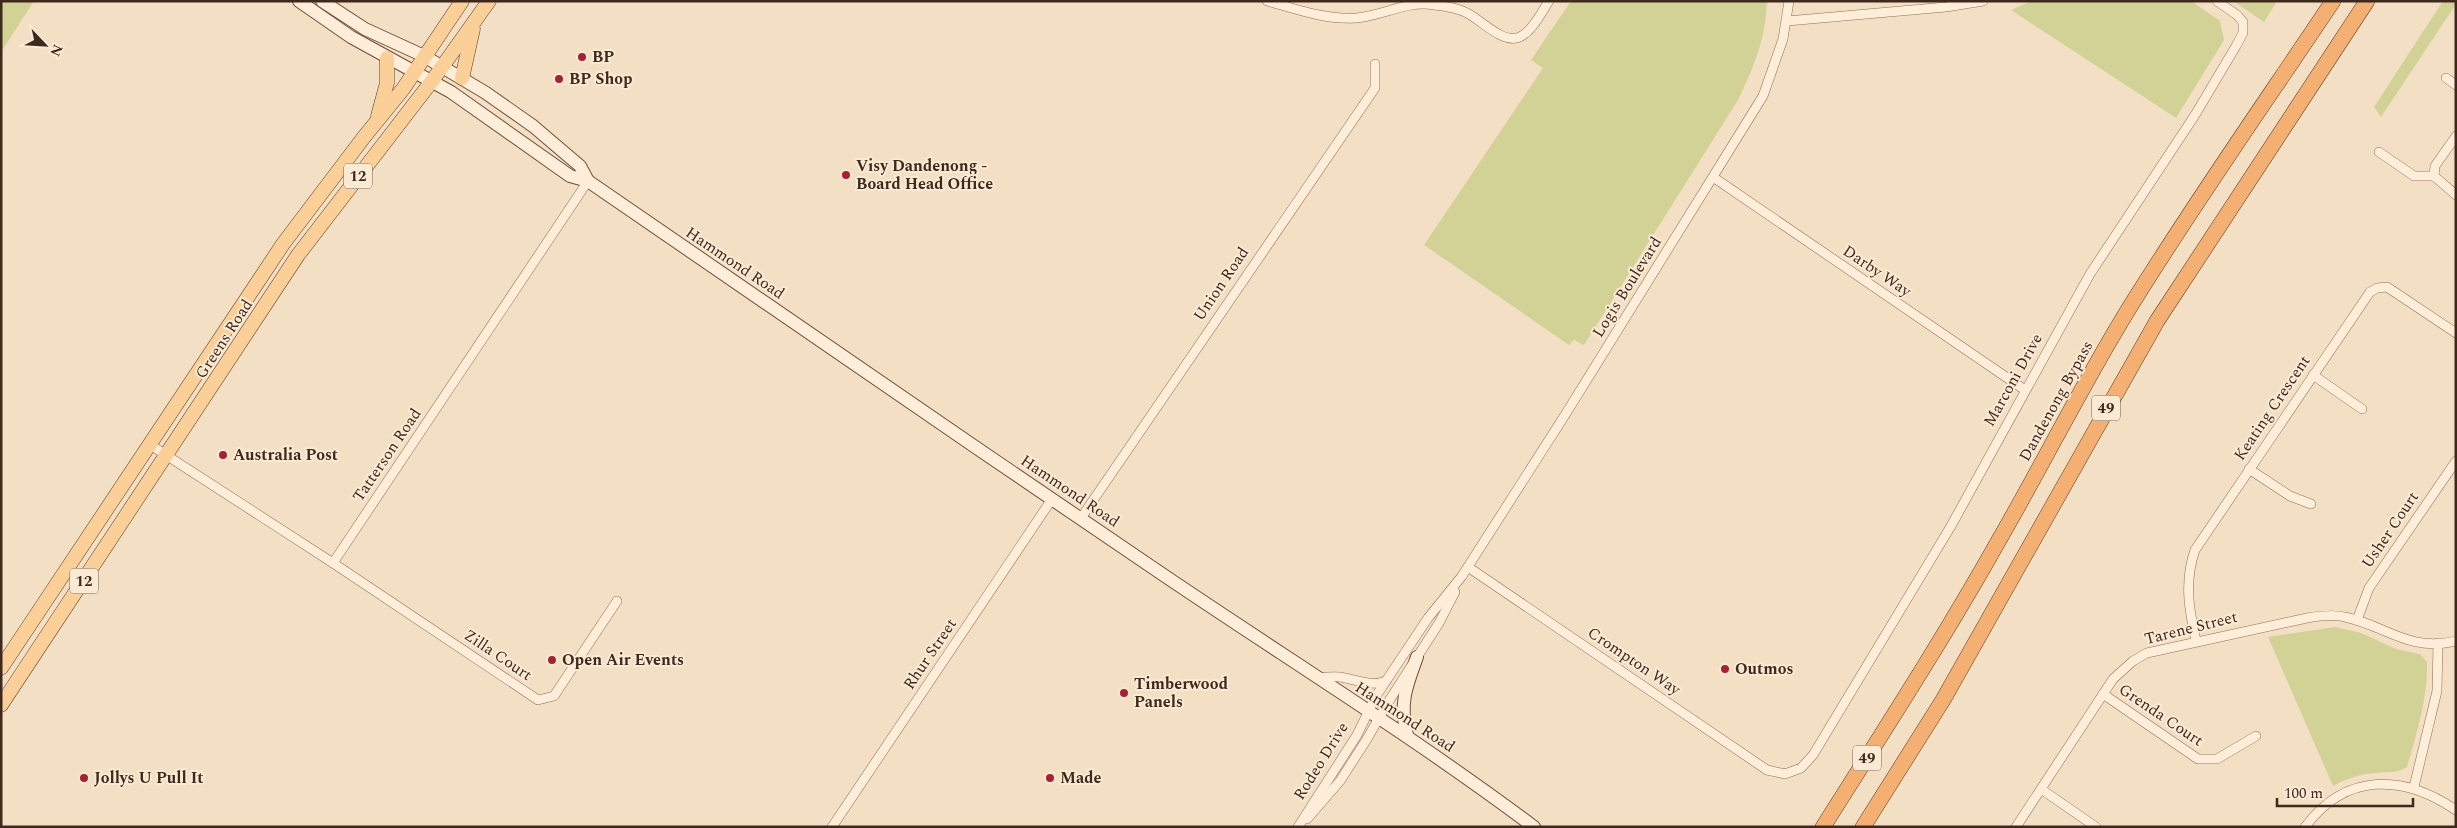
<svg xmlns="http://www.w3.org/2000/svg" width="2457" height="828" viewBox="0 0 2457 828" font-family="Spectral,serif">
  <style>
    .green { fill: #d3d296 }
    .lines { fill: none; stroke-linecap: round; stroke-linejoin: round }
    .minor-casing { stroke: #916e57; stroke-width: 10 }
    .secondary-casing { stroke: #734f3a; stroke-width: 14 }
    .primary-casing { stroke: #5e3d2c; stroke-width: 15 }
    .trunk-casing { stroke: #5e3d2c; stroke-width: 16 }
    .minor { stroke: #fdedd9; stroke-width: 9 }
    .secondary { stroke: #fdedd9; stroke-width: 12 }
    .primary { stroke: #facf98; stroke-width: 14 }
    .trunk { stroke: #f3b072; stroke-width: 15 }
    .poi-dot { fill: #a72033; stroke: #faead4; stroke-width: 2 }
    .labels { text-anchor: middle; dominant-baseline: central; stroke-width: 4; stroke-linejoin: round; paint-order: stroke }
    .shield { fill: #faead4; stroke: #776354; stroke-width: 1 }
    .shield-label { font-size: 15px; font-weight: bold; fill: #3f291d }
    .poi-label { font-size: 16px; font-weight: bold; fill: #3f291d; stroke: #faead4; text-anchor: start }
    .street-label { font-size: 16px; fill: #3f291d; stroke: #faead4 }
  </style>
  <rect width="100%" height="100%" fill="#f3dfc4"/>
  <g class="green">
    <polygon points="1,1 34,1 1,52"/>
    <path d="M1571,1H1767C1765,41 1755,64 1738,100L1584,345L1574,340L1569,345L1424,245L1543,68L1531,60Z"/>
    <polygon points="2032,1 2191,1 2220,21 2224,40 2176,118 2011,10"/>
    <polygon points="2233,1 2277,1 2264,22"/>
    <polygon points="2443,1 2456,1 2456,4 2381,117 2374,107"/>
    <path d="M2335,627L2361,633L2396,649L2420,654L2427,662C2428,698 2417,732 2407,767C2397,774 2388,771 2376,773C2361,774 2347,778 2333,786L2268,637Z"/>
  </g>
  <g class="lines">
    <g class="minor-casing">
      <g id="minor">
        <path d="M1267,1C1296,9 1325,20 1356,18C1383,16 1407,0 1434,5C1444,6 1458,8 1467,13C1481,20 1501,42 1517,38C1531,34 1541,13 1549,1"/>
        <polyline points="1787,21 1946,7 1983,1"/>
        <polyline points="2446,78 2456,85"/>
        <polyline points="2379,152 2414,176 2434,176"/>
        <polyline points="2434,176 2435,166 2456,136"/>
        <polyline points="2434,176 2456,195"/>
        <polyline points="1713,177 2025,390"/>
        <polyline points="2313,375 2362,409"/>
        <polyline points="149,444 333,563 588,181"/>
        <polyline points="2249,469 2290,496 2311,504"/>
        <polyline points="1081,518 1375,88 1375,64"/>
        <polyline points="333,563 538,700 554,696 617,601"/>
        <polyline points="1468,567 1767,770 1785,774 1801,768 1813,755 1951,526 2090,274 2195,115 2236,46 2243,33 2243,22 2237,15 2217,1"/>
        <polyline points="2357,620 2369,588 2456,461"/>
        <path d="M2196,641C2189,609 2184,582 2195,550L2370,292L2377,288L2387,287L2456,333"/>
        <path d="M1319,678C1326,677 1333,676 1340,677C1354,679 1374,688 1387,680"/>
        <polyline points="2103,694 2198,759 2217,759 2256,736"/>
        <polyline points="2414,787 2437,691 2438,643"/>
        <polyline points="2041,789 2096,827"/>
        <polyline points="1307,819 1340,781 1367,739 1387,704 1439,623 1455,592"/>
        <polyline points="832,827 1052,499"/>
        <polyline points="1298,827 1357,735 1376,696 1428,618 1462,576 1565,415 1763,96 1783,39 1789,1"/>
        <path d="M2016,827L2113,679L2133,661L2147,653L2307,618C2319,616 2333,614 2345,617C2387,626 2408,652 2456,641"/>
        <path d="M2305,827C2346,772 2403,774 2456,810"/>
      </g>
    </g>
    <g class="secondary-casing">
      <g id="secondary">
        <path d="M299,1L351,37L451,92L570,176L588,181C779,313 970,444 1162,574C1286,658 1414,737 1534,827"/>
        <polyline points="322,1 365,29 424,56 486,93 533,126 580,166 588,181"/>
        <path d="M1407,735C1399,704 1406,687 1417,657"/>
      </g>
    </g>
    <g class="primary-casing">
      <g id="primary">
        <polyline points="462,78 473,29"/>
        <polyline points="378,116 387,83 387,58"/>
        <polyline points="1,668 283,244 364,137 403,89 462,1"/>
        <polyline points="1,705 298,255 432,81 489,1"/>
      </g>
    </g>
    <g class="trunk-casing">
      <g id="trunk">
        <path d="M1823,827C1883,732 1944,638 1999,540C2043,464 2082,385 2128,310C2193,205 2264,104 2333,1"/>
        <polyline points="1863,827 1943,700 2157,321 2367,1"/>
      </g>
    </g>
    <use href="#minor" class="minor"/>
    <use href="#secondary" class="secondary"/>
    <use href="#primary" class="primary"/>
    <use href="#trunk" class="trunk"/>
  </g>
  <g class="poi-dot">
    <circle cx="582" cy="57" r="5"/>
    <circle cx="559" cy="79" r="5"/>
    <circle cx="846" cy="175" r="5"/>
    <circle cx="223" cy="455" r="5"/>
    <circle cx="552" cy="660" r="5"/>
    <circle cx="1725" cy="669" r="5"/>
    <circle cx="1124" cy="693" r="5"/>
    <circle cx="84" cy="778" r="5"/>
    <circle cx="1050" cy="778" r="5"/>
  </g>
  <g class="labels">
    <g class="shield">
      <rect x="344" y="163.5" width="28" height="25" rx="4"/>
      <rect x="2092" y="395.5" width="28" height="25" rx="4"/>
      <rect x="70" y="568.5" width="28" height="25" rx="4"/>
      <rect x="1853" y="745.5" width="28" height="25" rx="4"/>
    </g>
    <g class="shield-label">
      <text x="358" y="176">12</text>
      <text x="2106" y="408">49</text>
      <text x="84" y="581">12</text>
      <text x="1867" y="758">49</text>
    </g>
    <g class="poi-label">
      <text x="592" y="57">BP</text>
      <text x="569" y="79">BP Shop</text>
      <text x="856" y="166">Visy Dandenong -<tspan x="856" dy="18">Board Head Office</tspan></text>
      <text x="233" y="455">Australia Post</text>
      <text x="562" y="660">Open Air Events</text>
      <text x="1735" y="669">Outmos</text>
      <text x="1134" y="684">Timberwood<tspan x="1134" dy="18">Panels</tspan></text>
      <text x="94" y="778">Jollys U Pull It</text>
      <text x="1060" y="778">Made</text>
    </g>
    <g class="street-label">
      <text transform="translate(735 263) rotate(34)">Hammond Road</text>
      <text transform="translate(1877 271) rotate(34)">Darby Way</text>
      <text transform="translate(1221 284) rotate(-56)">Union Road</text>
      <text transform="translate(1627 287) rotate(-58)">Logis Boulevard</text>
      <text transform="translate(224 339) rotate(-57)">Greens Road</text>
      <text transform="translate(2013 380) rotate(-61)">Marconi Drive</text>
      <text transform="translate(2056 401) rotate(-61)">Dandenong Bypass</text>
      <text transform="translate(2272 408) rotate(-56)">Keating Crescent</text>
      <text transform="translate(387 455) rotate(-56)">Tatterson Road</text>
      <text transform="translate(1070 491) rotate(34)">Hammond Road</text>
      <text transform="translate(2390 530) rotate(-56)">Usher Court</text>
      <text transform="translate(2191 628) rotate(-14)">Tarene Street</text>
      <text transform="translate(930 654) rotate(-56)">Rhur Street</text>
      <text transform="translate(498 655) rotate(34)">Zilla Court</text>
      <text transform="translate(1634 661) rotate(34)">Crompton Way</text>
      <text transform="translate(2161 715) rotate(34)">Grenda Court</text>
      <text transform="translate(1405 717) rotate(33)">Hammond Road</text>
      <text transform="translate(1321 761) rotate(-58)">Rodeo Drive</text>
    </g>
  </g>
  <rect width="2457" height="828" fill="none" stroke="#3f291d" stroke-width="5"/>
  <g transform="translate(45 45) rotate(115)" stroke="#faead4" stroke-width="4" paint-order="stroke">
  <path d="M0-4L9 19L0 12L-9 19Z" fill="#3f291d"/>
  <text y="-8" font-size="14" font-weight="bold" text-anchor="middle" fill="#3f291d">N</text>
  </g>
  <path d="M2277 798v8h136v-8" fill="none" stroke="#3f291d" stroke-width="2.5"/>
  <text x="2284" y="798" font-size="15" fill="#3f291d" stroke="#faead4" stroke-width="4" paint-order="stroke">100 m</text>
</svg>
